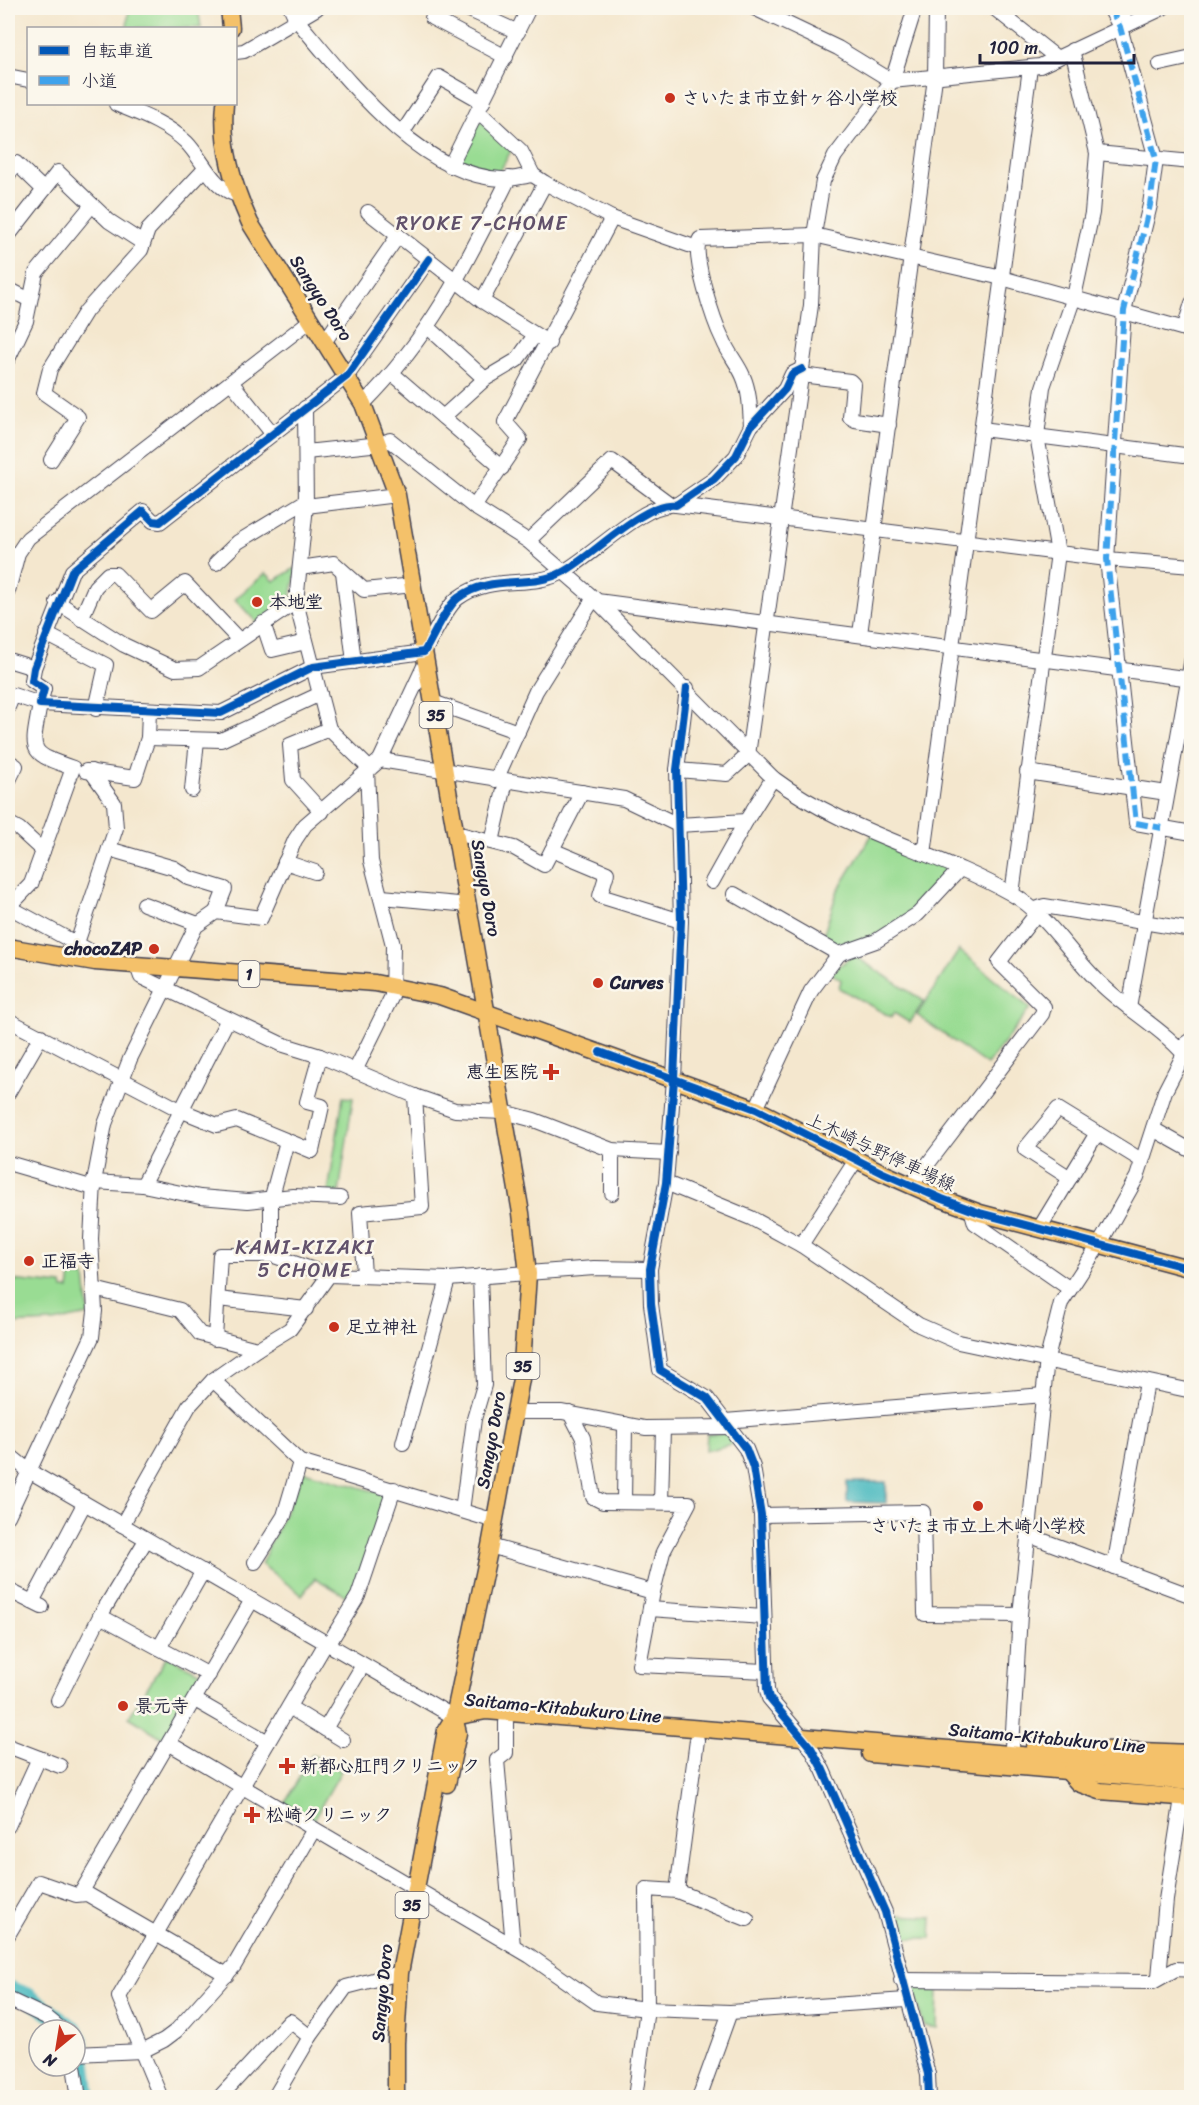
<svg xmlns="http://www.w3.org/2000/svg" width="1199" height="2105" viewBox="0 0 1199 2105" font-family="Sriracha,'Klee One',sans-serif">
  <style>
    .green { fill: #99dc93; stroke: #5e7f67; stroke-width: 1.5 }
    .water { fill: #4ab9bf; stroke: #366e7d; stroke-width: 1.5 }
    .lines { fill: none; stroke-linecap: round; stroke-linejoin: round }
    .river { stroke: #4ab9bf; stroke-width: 18 }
    .minor-casing { stroke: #424051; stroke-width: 16 }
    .major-casing { stroke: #424051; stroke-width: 19 }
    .minor { stroke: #fff; stroke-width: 14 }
    .major { stroke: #f4c16a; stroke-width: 16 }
    .quiet { stroke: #3ea2ec; stroke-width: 6; stroke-dasharray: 12 6; stroke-linecap: butt }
    .cycleway-casing { stroke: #fbf7ec; stroke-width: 11 }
    .cycleway { stroke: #0057b8; stroke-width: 8 }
    .poi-dot { fill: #c8321e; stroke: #fbf7ec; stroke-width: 2 }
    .labels { text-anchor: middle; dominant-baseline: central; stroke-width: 5; stroke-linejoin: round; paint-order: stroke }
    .shield { fill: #fbf7ec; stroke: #636270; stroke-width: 1.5 }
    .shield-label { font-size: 16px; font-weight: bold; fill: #22223b }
    .poi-label { font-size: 18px; font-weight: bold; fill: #22223b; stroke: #fbf7ec; text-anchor: start }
    .street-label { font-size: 18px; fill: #22223b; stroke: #fbf7ec }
    .neighbourhood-label { font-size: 20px; letter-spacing: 1.5px; fill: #61516b; stroke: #fbf7ec }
  </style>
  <rect width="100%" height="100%" fill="#fbf7ec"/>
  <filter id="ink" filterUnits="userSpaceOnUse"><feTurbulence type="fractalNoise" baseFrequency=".0167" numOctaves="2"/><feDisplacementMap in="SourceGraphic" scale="12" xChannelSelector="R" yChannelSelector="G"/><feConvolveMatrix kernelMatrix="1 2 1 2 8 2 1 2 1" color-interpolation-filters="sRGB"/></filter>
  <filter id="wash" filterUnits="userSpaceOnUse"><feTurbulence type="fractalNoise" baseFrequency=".008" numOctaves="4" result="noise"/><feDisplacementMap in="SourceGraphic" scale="24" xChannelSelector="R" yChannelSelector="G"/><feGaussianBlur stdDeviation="1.35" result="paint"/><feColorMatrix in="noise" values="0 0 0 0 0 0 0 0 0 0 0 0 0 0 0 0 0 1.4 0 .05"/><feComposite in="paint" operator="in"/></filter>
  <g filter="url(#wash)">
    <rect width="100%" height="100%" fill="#f4e7ce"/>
    <g class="green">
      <polygon points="129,8 198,8 201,28 127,28"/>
      <polygon points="479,119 512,149 498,175 458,166"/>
      <polygon points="297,567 291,597 257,623 235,599 266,573 274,581"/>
      <polygon points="873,833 959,870 918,914 839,954 821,943 837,892"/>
      <polygon points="959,950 1030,1008 987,1065 917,1015"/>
      <polygon points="853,955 924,1001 910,1023 894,1013 891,1017 839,988 841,980 831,973"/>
      <polygon points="343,1097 353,1098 339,1193 328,1192"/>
      <polygon points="71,1275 85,1277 89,1315 54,1322 8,1324 8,1290 11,1280 62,1285 63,1289 69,1289"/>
      <polygon points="730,1433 735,1443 706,1451 707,1434"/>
      <polygon points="304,1471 387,1495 353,1600 315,1578 302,1595 261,1564"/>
      <polygon points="167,1656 203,1674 166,1740 129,1717"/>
      <polygon points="312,1755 341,1771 313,1820 284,1804"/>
      <polygon points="897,1915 932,1917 931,1938 903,1938"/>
      <polygon points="912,1987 938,1989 937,2028 924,2026"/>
    </g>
    <polygon class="water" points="847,1482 886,1482 886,1503 847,1502"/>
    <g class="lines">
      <g class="river">
        <polyline points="8,1989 27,1996 74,2030"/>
        <polyline points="75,2031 80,2041 87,2098"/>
      </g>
    </g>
  </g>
  <g filter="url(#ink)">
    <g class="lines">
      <g class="minor-casing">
        <g id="minor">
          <path d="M291,8L296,19C345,77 419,176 502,179C512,180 523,176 533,175"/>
          <polyline points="438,8 432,18 506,57"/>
          <polyline points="465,8 518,32"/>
          <polyline points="754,8 838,48 892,81 1040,66 1163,8"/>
          <polyline points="994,8 1057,58"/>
          <polyline points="1110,8 1120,27 1156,159 1150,205 1124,311 1107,559 1136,823 1192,833"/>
          <polyline points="1123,26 1124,8"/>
          <polyline points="236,52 244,51 317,8"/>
          <polyline points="1160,64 1192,57"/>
          <polyline points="8,76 28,80"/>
          <path d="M116,104C140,114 166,123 186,142C203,159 212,188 237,195"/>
          <polyline points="478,111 521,151 533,175 545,183 612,218 697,248"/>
          <polyline points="403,132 439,77 483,102"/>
          <polyline points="1097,153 1192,162"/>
          <polyline points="450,166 529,8"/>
          <polyline points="8,175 16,163 44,190"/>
          <polyline points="368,212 482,301 549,343"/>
          <polyline points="8,236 58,172 109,221 143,243"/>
          <path d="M429,259L347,376L160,522L153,521L143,511L72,571L34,668L32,681L44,689L40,704L221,713L313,667L424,652C432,639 446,607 458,598C492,573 529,590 563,572C592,557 644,501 676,505L714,479L736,456L751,426L785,389L792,374L802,369"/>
          <polyline points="8,289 30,300"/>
          <polyline points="482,301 545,183"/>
          <polyline points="428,327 485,379"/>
          <polyline points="1184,329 1192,303"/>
          <polyline points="325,341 398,236"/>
          <polyline points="8,359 26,321 36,273 92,205"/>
          <polyline points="393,374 502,468"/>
          <polyline points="801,375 850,381 853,384 850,417 855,420 889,425"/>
          <polyline points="231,382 272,433"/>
          <path d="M363,404C432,335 466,264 509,178"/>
          <polyline points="305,408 306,506 296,602 329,729 369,768"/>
          <polyline points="443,417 485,379 517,360 535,335"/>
          <path d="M751,426C750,409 750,392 743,376C738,364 728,353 723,340C715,324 690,253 700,239L814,235L1002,278L1192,331"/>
          <polyline points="982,429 1192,456"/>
          <path d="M306,452L380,444L390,440L474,507L528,541L597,601L773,778C844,831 934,851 1010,893C1047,913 1070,955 1100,983C1129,1012 1168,1031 1192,1064"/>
          <polyline points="51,460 78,417 44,393 50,369 86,311 141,250 148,230 205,169"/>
          <polyline points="676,505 1107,559 1192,566"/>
          <polyline points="306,506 397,495"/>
          <polyline points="474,507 520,439 505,422 612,218"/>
          <polyline points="528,541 612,461 670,504"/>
          <polyline points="216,563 238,542 306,501"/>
          <polyline points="300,568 334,563 364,590 414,585"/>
          <polyline points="343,572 354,662"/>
          <polyline points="8,591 18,553 28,538 311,320"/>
          <polyline points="597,601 1192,679"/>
          <polyline points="57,602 124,645 175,669 199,668 296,602"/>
          <polyline points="81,619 95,587 108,574 115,574 151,611 185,583 239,640"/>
          <polyline points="263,623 272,650 306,642"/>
          <polyline points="46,634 106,665 96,709"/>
          <polyline points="860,634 935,78 936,8"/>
          <polyline points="8,660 34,668"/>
          <polyline points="687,688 677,770 681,921 674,1079 666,1183 650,1269 651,1304 660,1370 707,1398 746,1449 753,1467 761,1515 767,1690 769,1698 811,1748 823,1770 885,1912 928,2074 929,2098"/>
          <polyline points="433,702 518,732"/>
          <path d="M8,707L13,695L40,704C32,751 26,752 73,768L43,851"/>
          <polyline points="148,738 221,740 320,694"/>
          <polyline points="380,760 624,799 678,825 746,821 773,778"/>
          <polyline points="8,761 16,766 8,782"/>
          <polyline points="677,770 727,774 748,755 811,305 814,235 823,181 835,156 892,81 915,8"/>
          <polyline points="86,771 135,778 148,738 149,711"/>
          <polyline points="1027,772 1167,793"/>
          <polyline points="496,780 536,691 594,598"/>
          <polyline points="192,790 197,740"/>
          <polyline points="322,812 293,780 290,745 329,729"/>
          <polyline points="8,823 19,829 43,851 31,884 8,908"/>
          <polyline points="456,833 514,848 544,865 582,792"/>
          <polyline points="492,842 506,781"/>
          <polyline points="109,849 174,868 189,878 225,889 216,912"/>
          <polyline points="552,850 607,873 600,896 681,921"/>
          <polyline points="924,854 1030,68"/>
          <polyline points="285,862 315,872"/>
          <polyline points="712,882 746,821"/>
          <polyline points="734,894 839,954"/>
          <polyline points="1012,894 1058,553 1037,436 1043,387 1074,297 1092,213 1097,153 1072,50"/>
          <polyline points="382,897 469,905"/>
          <polyline points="144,904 198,924"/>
          <polyline points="9,907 90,951 95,962"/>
          <polyline points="1033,910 1044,906 1192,930"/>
          <polyline points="77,943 116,828 114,803 91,771"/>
          <polyline points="137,966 141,977 281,1044 320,1056 415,1096 455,1110 504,1112 534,1120 612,1150 612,1193"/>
          <polyline points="1129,1008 1192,658"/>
          <polyline points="8,1020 180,1110 217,1125 237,1120 312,1151 322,1106 307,1102 320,1056"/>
          <polyline points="1179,1048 1192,1039"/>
          <polyline points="355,1071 392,996 393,945 371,861 367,770"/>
          <polyline points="8,1093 41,1036"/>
          <polyline points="756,1109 811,991 839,954 876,941 918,914 959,870"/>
          <polyline points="1153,1129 1192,1151"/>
          <polyline points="612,1150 669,1153"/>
          <polyline points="8,1163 94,1188"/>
          <polyline points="1070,1178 1025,1149 1058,1109 1141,1160"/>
          <polyline points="94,1182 143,1185 200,1197 248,1201 293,1196 340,1198"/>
          <polyline points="666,1183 751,1218 801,1245 919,1325 958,1342 1192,1391"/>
          <polyline points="143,1185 228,1019"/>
          <polyline points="911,1186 1042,1014 1044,1007 999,962 1037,913"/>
          <polyline points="971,1209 975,1223 1070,1289"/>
          <polyline points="1039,1229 1097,1133"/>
          <polyline points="801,1245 856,1160"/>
          <polyline points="271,1255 271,1200 287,1141"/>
          <polyline points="364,1275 360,1213 422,1207 415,1096"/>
          <polyline points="94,1289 180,1310 200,1334 257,1349 290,1329 329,1275"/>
          <polyline points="218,1299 306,1309"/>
          <polyline points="215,1339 220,1255 271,1255 329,1275 448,1279 594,1268 650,1269"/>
          <polyline points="213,1380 300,1462 495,1521"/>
          <polyline points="516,1412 562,1412 645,1428 730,1427"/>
          <polyline points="570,1413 583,1438 593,1497 603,1502 689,1503 663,1552 653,1592"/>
          <polyline points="725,1421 1044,1395"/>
          <polyline points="403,1443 448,1279"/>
          <polyline points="8,1454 29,1471 454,1717"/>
          <polyline points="624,1502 625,1424"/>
          <polyline points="661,1502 663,1428"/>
          <polyline points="462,1511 474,1419 484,1385 480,1276"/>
          <polyline points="761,1515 923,1512 925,1614 1020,1615"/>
          <polyline points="8,1516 92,1337 95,1311 91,1239 94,1182 105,1124 130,1059 196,926 216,912 261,918 295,840 305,825 380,760 426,662"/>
          <polyline points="122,1525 189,1406 213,1380 257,1349"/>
          <polyline points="1028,1535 1192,1596"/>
          <polyline points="146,1540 100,1616 209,1675"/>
          <polyline points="490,1546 653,1592 639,1665 765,1671"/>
          <polyline points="255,1562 284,1516 300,1462"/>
          <polyline points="1114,1567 1147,1382"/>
          <polyline points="8,1590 42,1607"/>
          <polyline points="32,1602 84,1504"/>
          <polyline points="650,1609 763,1617"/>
          <polyline points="328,1645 358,1596 394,1489"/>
          <polyline points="159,1648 203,1571"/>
          <polyline points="58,1700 100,1616"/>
          <polyline points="195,1700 268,1742"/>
          <polyline points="289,1707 343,1740"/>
          <polyline points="506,1722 506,1753 497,1760 513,1946"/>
          <polyline points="325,1729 363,1665"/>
          <polyline points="170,1744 530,1956 597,2003 647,2009 730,2012 906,2000"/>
          <polyline points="8,1746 60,1766"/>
          <polyline points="1012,1747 1020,1615 1047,1359 1061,1303 1099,1245 1137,1177 1165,1091 1184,1054"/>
          <polyline points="8,1826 39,1758"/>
          <polyline points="677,1891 697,1740"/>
          <polyline points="81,1893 252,1600"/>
          <polyline points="8,1935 39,1882 76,1895 87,1894 227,1975"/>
          <polyline points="1159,1977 1166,1900 1182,1798"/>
          <polyline points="901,1980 1153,1982 1176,1969 1192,1970"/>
          <polyline points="8,1999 46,2017 62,2030"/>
          <polyline points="75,2054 142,2051 164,2040 176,2031 234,1966 314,1829"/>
          <polyline points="74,2066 79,2098"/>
          <polyline points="161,2098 119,1997 326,1643"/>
          <polyline points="219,2098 290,2021 310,2037"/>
          <polyline points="274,2098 310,2037 346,1987 400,1973"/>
          <polyline points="635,2098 647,2009 646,1889 677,1891 747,1919"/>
          <polyline points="699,2098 730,2012"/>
        </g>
      </g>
      <g class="major-casing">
        <g id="major">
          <polyline points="229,8 231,28"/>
          <path d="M225,104C221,146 233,185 250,223L363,404L397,495L521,1213L528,1274L521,1379L490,1546L454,1717L446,1730L400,1973L396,2043V2098"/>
          <polyline points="8,947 95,962 375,983 440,996 756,1109 883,1173 942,1199 980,1213 1192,1269"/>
          <polyline points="454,1717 486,1711 1192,1769"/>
          <polyline points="1035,1747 1192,1753"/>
          <polyline points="870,1754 1192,1782"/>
          <polyline points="1069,1773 1078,1783 1100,1791 1192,1798"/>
          <polyline points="447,1784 458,1733 454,1717"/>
        </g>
      </g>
      <use href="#minor" class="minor"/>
      <use href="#major" class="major"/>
      <polyline class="quiet" points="1110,8 1120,27 1156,159 1150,205 1124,311 1107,559 1136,823 1162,828"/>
      <g class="cycleway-casing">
        <g id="cycleway">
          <path d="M429,259L347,376L160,522L153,521L143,511L72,571L34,668L32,681L44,689L40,704L221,713L313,667L424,652C432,639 446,607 458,598C492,573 529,590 563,572C592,557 644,501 676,505L714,479L736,456L751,426L785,389L792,374L802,369"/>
          <polyline points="687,688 677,770 681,921 674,1079 666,1183 650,1269 651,1304 660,1370 707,1398 746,1449 753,1467 761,1515 767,1690 769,1698 811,1748 823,1770 885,1912 928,2074 929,2098"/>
          <polyline points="600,1052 756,1109 883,1173 942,1199 980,1213 1192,1269"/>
        </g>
      </g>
      <use href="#cycleway" class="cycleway"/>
    </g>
  </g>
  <g class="poi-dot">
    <circle cx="670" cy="98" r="6"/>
    <circle cx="257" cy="602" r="6"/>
    <circle cx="154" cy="949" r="6"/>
    <circle cx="598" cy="983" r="6"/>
    <path d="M548 1063h6v6h6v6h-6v6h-6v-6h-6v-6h6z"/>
    <circle cx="29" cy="1261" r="6"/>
    <circle cx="334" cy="1327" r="6"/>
    <circle cx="978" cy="1506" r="6"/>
    <circle cx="123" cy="1706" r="6"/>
    <path d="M284 1757h6v6h6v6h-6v6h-6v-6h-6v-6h6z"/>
    <path d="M249 1806h6v6h6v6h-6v6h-6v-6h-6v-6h6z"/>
  </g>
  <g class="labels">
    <g class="shield">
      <rect x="419.5" y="702" width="33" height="26" rx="4.5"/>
      <rect x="238.5" y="961" width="21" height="26" rx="4.5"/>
      <rect x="506.5" y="1353" width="33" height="26" rx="4.5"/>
      <rect x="395.5" y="1892" width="33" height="26" rx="4.5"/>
    </g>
    <g class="shield-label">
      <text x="436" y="715">35</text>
      <text x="249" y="974">1</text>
      <text x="523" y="1366">35</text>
      <text x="412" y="1905">35</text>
    </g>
    <g class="poi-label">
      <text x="682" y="98">さいたま市立針ヶ谷小学校</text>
      <text x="269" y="602">本地堂</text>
      <text x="142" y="949" text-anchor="end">chocoZAP</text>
      <text x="610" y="983">Curves</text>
      <text x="538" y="1072" text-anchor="end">恵生医院</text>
      <text x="41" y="1261">正福寺</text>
      <text x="346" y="1327">足立神社</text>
      <text x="978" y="1526" text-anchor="middle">さいたま市立上木崎小学校</text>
      <text x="135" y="1706">景元寺</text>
      <text x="300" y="1766">新都心肛門クリニック</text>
      <text x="266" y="1815">松崎クリニック</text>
    </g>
    <g class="street-label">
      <text transform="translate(321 298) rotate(57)">Sangyo Doro</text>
      <text transform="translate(486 888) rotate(80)">Sangyo Doro</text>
      <text transform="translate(881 1152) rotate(25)">上木崎与野停車場線</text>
      <text transform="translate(491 1440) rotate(-80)">Sangyo Doro</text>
      <text transform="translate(563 1708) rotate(5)">Saitama-Kitabukuro Line</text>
      <text transform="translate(1047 1738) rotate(5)">Saitama-Kitabukuro Line</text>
      <text transform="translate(382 1993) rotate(-85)">Sangyo Doro</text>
    </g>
    <g class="neighbourhood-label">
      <text x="482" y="223">RYOKE 7-CHOME</text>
      <text x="305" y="1247">KAMI-KIZAKI<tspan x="305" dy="23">5 CHOME</tspan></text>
    </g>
  </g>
  <rect width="1199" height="2105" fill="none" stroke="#fbf7ec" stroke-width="30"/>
  <rect x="27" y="27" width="210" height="78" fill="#fbf7ec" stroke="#a4a2a5" stroke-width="1.5"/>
  <rect x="39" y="46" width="30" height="9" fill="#0057b8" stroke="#a4a2a5" stroke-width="1.5"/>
  <text x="81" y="57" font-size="18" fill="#22223b">自転車道</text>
  <rect x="39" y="76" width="30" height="9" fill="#3ea2ec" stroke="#a4a2a5" stroke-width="1.5"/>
  <text x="81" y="87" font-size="18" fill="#22223b">小道</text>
  <g transform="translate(57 2048) rotate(210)"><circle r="28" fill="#fbf7ec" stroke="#a4a2a5" stroke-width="1.5"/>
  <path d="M0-4.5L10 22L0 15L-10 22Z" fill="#c8321e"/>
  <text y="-9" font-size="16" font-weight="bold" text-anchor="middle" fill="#22223b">N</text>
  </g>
  <path d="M980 54v9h154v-9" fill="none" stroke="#22223b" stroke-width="3"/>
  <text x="989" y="54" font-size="18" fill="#22223b" stroke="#fbf7ec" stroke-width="4.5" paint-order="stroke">100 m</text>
</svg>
